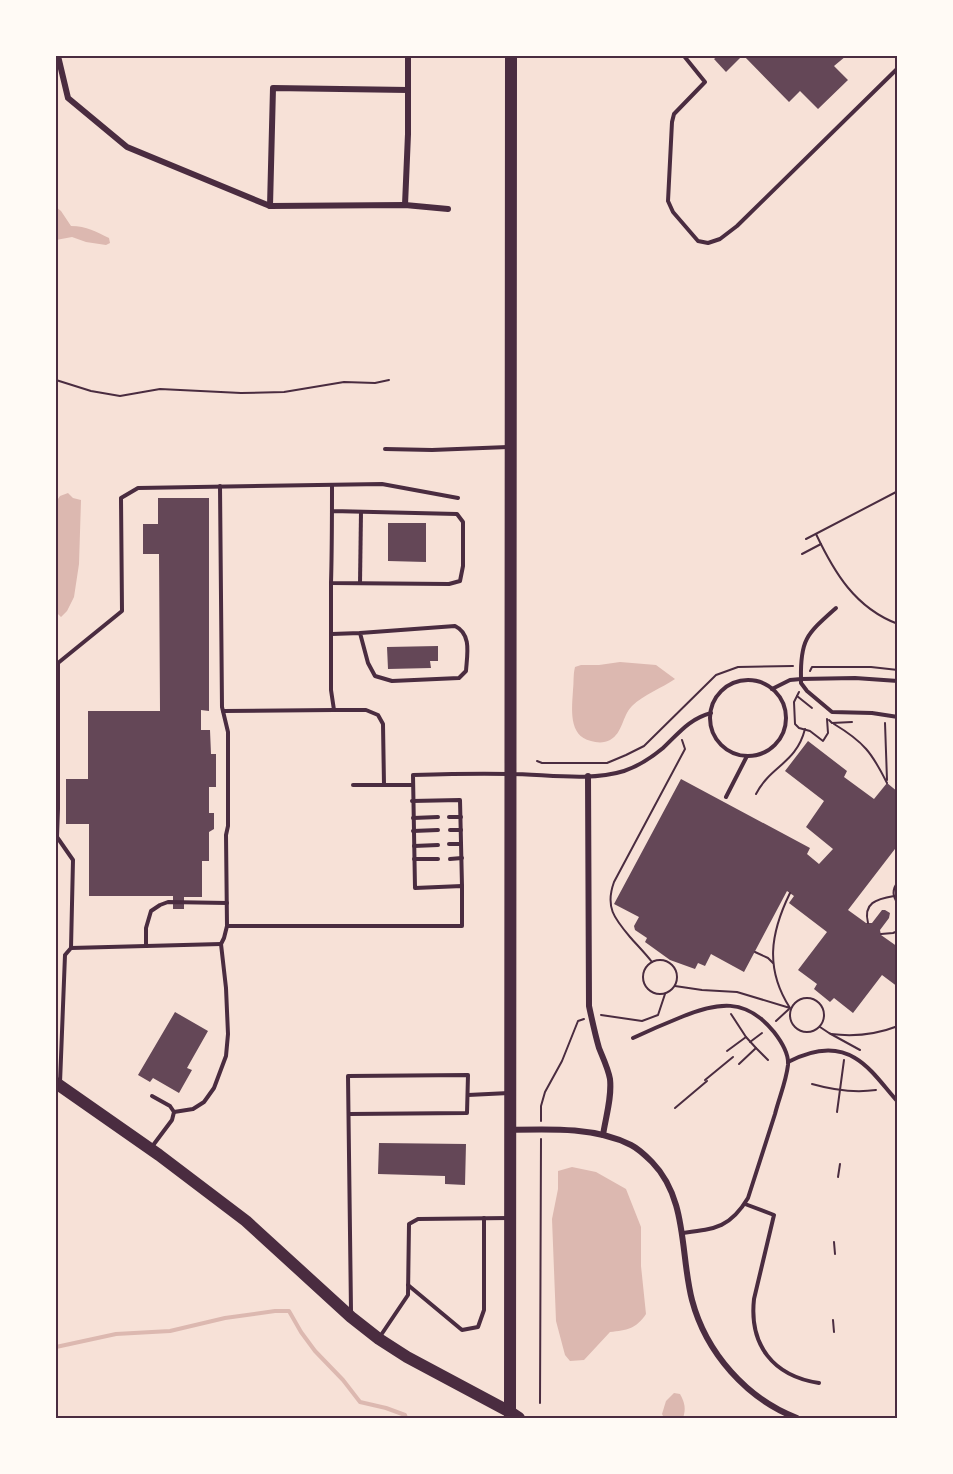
<svg xmlns="http://www.w3.org/2000/svg" width="953" height="1474" viewBox="0 0 953 1474" font-family="'Roboto Condensed',sans-serif">
  <style>
    .water { fill: #dcb8b0 }
    .lines { fill: none; stroke-linecap: round; stroke-linejoin: round }
    .stream { stroke: #dcb8b0; stroke-width: 4 }
    .building { fill: #644757 }
    .path { stroke: #4a2c40; stroke-width: 2 }
    .service { stroke: #4a2c40; stroke-width: 4 }
    .minor { stroke: #4a2c40; stroke-width: 6 }
    .secondary { stroke: #4a2c40; stroke-width: 12 }
    .neatline { fill: none; stroke: #4a2c40; stroke-width: 2 }
  </style>
  <rect width="100%" height="100%" fill="#f7e1d7"/>
  <g class="water">
    <path d="M56,207L61,211L71,226C87,226 96,232 109,238L110,243L106,245L86,242L72,237L56,240Z"/>
    <polygon points="68,493 73,498 81,500 79,564 74,597 67,611 61,617 56,612 56,502 60,496"/>
    <path d="M620,662L656,665L675,679C662,688 643,695 632,706C622,716 623,733 610,740C605,743 597,743 591,741C568,736 572,708 573,690C574,682 573,675 575,667L581,665H599Z"/>
    <path d="M572,1167L596,1172L626,1189L641,1227V1266L646,1314C636,1329 627,1330 610,1332L584,1360L570,1361L565,1355L556,1321L552,1219L558,1189V1171Z"/>
    <path d="M674,1393L680,1394C685,1403 686,1409 683,1418H664L662,1414L666,1401Z"/>
  </g>
  <g class="lines">
    <polyline class="stream" points="56,1347 116,1334 170,1331 225,1318 275,1311 289,1311 301,1332 315,1351 343,1380 360,1402 386,1408 405,1415 406,1418"/>
  </g>
  <g class="building">
    <polygon points="718,56 742,56 726,72 714,59"/>
    <polygon points="744,56 846,56 834,66 848,80 818,109 800,91 789,102"/>
    <polygon points="158,498 209,498 209,711 201,710 201,730 210,730 211,754 216,754 216,787 209,787 209,813 214,813 214,829 209,832 209,861 202,861 202,897 184,897 184,909 173,909 173,896 89,896 89,824 66,824 66,779 88,779 88,711 160,711 159,554 143,554 143,524 158,524"/>
    <polygon points="388,523 426,523 426,562 388,561"/>
    <polygon points="438,646 438,661 430,661 431,668 388,669 387,647"/>
    <polygon points="808,741 847,771 844,777 874,799 887,783 898,792 898,845 848,910 866,923 872,923 882,910 885,910 890,913 889,918 880,930 881,935 898,947 898,987 882,975 853,1013 834,998 830,1002 814,989 817,984 798,970 827,932 789,903 794,896 787,891 744,972 711,954 705,966 698,963 695,969 670,960 645,942 647,938 635,930 634,926 639,917 614,904 681,779 810,848 807,854 819,864 833,849 806,827 824,801 785,771"/>
    <polygon points="175,1012 208,1031 187,1068 192,1070 179,1093 153,1078 150,1082 138,1075"/>
    <polygon points="379,1143 466,1144 465,1185 445,1184 445,1176 378,1174"/>
  </g>
  <g class="lines">
    <g class="path">
      <polyline points="56,380 91,391 120,396 160,389 241,393 284,392 344,382 375,383 389,380"/>
      <path d="M816,534C834,572 855,608 898,624"/>
      <polyline points="806,539 898,491"/>
      <polyline points="802,554 821,544"/>
      <polyline points="810,671 812,667 871,667 898,670"/>
      <polyline points="799,692 797,696 812,708"/>
      <polyline points="797,696 794,702 795,724 799,728 810,731 823,741 828,733 827,719"/>
      <polyline points="829,720 832,723 852,722"/>
      <polyline points="885,723 887,780"/>
      <path d="M834,724C864,742 872,753 887,783"/>
      <polyline points="537,761 542,763 607,763 626,755 644,746 716,675 738,667 793,666"/>
      <path d="M756,794C771,765 796,764 805,729"/>
      <path d="M898,882C892,889 892,896 898,904"/>
      <path d="M868,923C863,903 876,899 894,896"/>
      <polyline points="881,934 893,933 898,931"/>
      <polyline points="755,952 768,958 773,963"/>
      <circle cx="660" cy="977" r="17"/>
      <path d="M652,962C645,953 637,945 630,937C614,918 605,907 614,882L685,749L682,740"/>
      <path d="M675,986L702,990L737,992L790,1008C765,969 770,934 790,893"/>
      <circle cx="807" cy="1015" r="17"/>
      <polyline points="731,1014 746,1037"/>
      <polyline points="601,1015 642,1021 658,1015 665,994"/>
      <polyline points="776,1021 789,1009"/>
      <polyline points="820,1027 829,1033 860,1050"/>
      <path d="M831,1034C855,1037 875,1035 898,1026"/>
      <polyline points="750,1042 762,1033"/>
      <polyline points="756,1048 768,1060"/>
      <polyline points="727,1051 746,1037 756,1048 739,1064"/>
      <polyline points="705,1080 733,1057"/>
      <path d="M812,1084C833,1090 854,1093 876,1090"/>
      <polyline points="675,1108 707,1081"/>
      <polyline points="837,1112 844,1060"/>
      <polyline points="541,1121 541,1106 545,1092 562,1061 578,1021 584,1019"/>
      <polyline points="838,1177 840,1164"/>
      <polyline points="834,1242 835,1254"/>
      <polyline points="833,1320 834,1332"/>
      <polyline points="540,1403 541,1139"/>
    </g>
    <g class="service">
      <polyline points="684,56 705,82 674,114 672,122 668,201 673,212 698,241 708,243 720,239 737,226 898,68"/>
      <polyline points="385,449 432,450 508,447"/>
      <path d="M332,511L457,514L463,522V566L460,581L449,584L331,583C332,550 332,517 332,485"/>
      <polyline points="331,583 331,690 334,710 366,710 378,715 383,724 384,785"/>
      <polyline points="360,583 361,512"/>
      <path d="M332,634L360,633L455,626C472,634 467,655 466,671L459,678L392,681L375,676L368,663L360,633"/>
      <circle cx="748" cy="718" r="38"/>
      <polyline points="898,681 855,678 801,679 801,683 807,691 832,712 872,713 898,717"/>
      <path d="M772,689L790,680L801,679C800,639 807,634 836,608"/>
      <polyline points="223,711 334,710"/>
      <polyline points="353,785 413,785"/>
      <polyline points="726,797 747,756"/>
      <polyline points="412,801 460,800 462,886"/>
      <polyline points="449,817 461,817"/>
      <polyline points="413,818 438,817"/>
      <polyline points="450,830 461,830"/>
      <polyline points="413,831 438,830"/>
      <polyline points="449,844 461,844"/>
      <polyline points="414,846 438,845"/>
      <polyline points="414,859 438,859"/>
      <polyline points="450,859 462,858"/>
      <path d="M227,926H462V886L415,888L413,775C445,774 477,773 509,774C545,774 589,782 624,771C639,766 651,758 663,748C679,733 689,719 711,713"/>
      <polyline points="146,946 146,928 151,911 160,905 168,902 227,903"/>
      <polyline points="71,948 73,860 57,837 58,809 58,663 122,611 121,498 138,488 382,484 458,498"/>
      <path d="M633,1038C648,1031 664,1024 679,1018C717,1002 746,997 774,1032C781,1041 789,1054 788,1065C786,1082 779,1098 775,1114C766,1142 757,1170 748,1198C730,1228 715,1229 682,1233"/>
      <path d="M788,1062C809,1051 834,1045 855,1058C872,1068 885,1088 898,1102"/>
      <polyline points="60,1083 65,955 71,948 221,944"/>
      <polyline points="468,1095 509,1093"/>
      <polyline points="174,1112 193,1109 204,1102 214,1088 226,1056 228,1034 226,988 221,944 224,938 227,926 226,835 228,826 228,732 222,707 220,486"/>
      <polyline points="349,1114 467,1113 468,1075 348,1076 351,1311"/>
      <polyline points="151,1148 172,1120 174,1112 170,1106 152,1096"/>
      <path d="M745,1204L774,1215L754,1299C749,1345 773,1376 819,1383"/>
      <polyline points="408,1285 462,1330 478,1327 484,1310 484,1218"/>
      <polyline points="379,1338 408,1295 409,1224 418,1219 509,1218"/>
    </g>
    <g class="minor">
      <polyline points="58,56 68,98 127,147 270,206 405,205 448,209"/>
      <polyline points="405,205 408,134 408,56"/>
      <polyline points="270,206 273,88 408,90"/>
      <path d="M588,776L589,1006C592,1020 595,1034 599,1048C603,1058 608,1068 610,1079C612,1097 606,1116 603,1135"/>
      <path d="M510,1130C550,1129 595,1127 631,1145C639,1149 646,1156 652,1162C688,1199 680,1254 692,1300C706,1353 747,1399 797,1418"/>
    </g>
    <g class="secondary">
      <polyline points="56,1083 159,1155 246,1221 351,1317 379,1339 407,1357 510,1412 519,1418"/>
      <polyline points="510,1418 511,56"/>
    </g>
  </g>
  <rect width="953" height="1474" fill="none" stroke="#fffaf5" stroke-width="114"/>
  <rect x="57" y="57" width="839" height="1360" class="neatline"/>
</svg>
